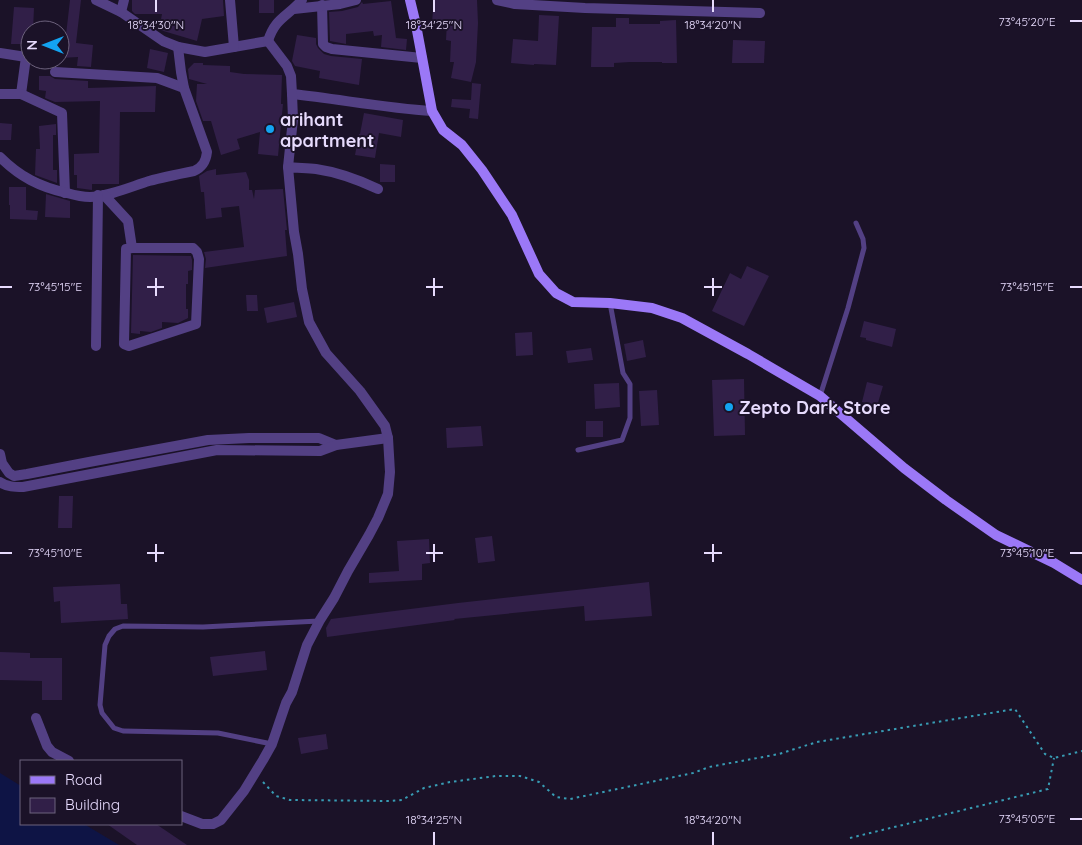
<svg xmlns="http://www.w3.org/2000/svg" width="1082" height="845" viewBox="0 0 1082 845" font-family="Quicksand,sans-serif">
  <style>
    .water { fill: #0e1445 }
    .building { fill: #311f48 }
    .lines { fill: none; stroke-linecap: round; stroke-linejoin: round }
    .path { stroke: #389cb4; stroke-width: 2; stroke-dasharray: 2.5 4; stroke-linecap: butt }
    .service { stroke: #534084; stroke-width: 5 }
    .minor { stroke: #534084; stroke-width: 10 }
    .secondary { stroke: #9b78f7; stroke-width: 10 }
    .ticks { fill: none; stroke: #e7dbfd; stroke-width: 2 }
    .poi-dot { fill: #13a3f1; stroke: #1b1228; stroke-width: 2 }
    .labels { text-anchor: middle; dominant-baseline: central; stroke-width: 4; stroke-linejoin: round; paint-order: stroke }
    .poi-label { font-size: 18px; font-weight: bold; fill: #e7dbfd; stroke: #1b1228; text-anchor: start }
    .ticks-label { font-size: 12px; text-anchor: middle; fill: #e7dbfd; stroke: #1b1228; stroke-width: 4; stroke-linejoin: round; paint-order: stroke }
  </style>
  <rect width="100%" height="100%" fill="#1b1228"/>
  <polygon class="water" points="0,773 21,786 21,824 84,824 119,845 0,845"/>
  <g class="building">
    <polygon points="70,0 81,0 76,43 93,45 91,67 77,66 78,57 60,58 60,35 66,35"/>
    <polygon points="132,0 223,0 224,16 202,19 197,41 160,30 159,30 162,14 135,14 132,11"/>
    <rect x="259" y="0" width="15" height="13"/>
    <polygon points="434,0 477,0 478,23 476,62 471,82 451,78 454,62 450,62 451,41 446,40 447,22 432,22"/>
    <polygon points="391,1 396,38 407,39 406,50 381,47 382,35 374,36 373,31 346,34 346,44 330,41 329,12 342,11 358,7 362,2 363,4"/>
    <polygon points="14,7 34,8 33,30 30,30 30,44 11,44"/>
    <polygon points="539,15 559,16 556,65 534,64 534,65 511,63 513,39 538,41"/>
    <polygon points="616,18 629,18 629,24 660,24 660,21 676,20 677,63 662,63 662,62 630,62 614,63 614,67 591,67 592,27 616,27"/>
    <polygon points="297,35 316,38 316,44 318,48 324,54 331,56 362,59 359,85 319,78 320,71 295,66 292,61"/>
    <polygon points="733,40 765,41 764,63 732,63"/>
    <polygon points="150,49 168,53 164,72 147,68"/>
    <polygon points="194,63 203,63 203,65 230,66 230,72 244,74 282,75 281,104 283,104 278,156 258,154 260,132 237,139 240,149 221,155 211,121 203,121 196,101 197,84 207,84 189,79 188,69"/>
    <polygon points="39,76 50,76 55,79 88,81 88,88 156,86 155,112 120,112 119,184 92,184 92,190 77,188 77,175 74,175 74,154 99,153 100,101 55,102 45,98 46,91 39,90"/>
    <polygon points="472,83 481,84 478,119 469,118 470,109 451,107 452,99 471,100"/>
    <polygon points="364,113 403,120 401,137 379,133 375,158 355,155 359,134 360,134"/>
    <polygon points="0,123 12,124 11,140 0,140"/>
    <polygon points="56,124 56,135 53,135 53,170 57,170 57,183 35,175 36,149 40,149 39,126"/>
    <polygon points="380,164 395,165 395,182 380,182"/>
    <polygon points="216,169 216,175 246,172 249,180 249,190 252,190 254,199 255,190 283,189 287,230 285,230 287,256 205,268 206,259 204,252 244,247 239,206 221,208 222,217 206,219 204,192 201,192 199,176 207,171"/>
    <polygon points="9,187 26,187 26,210 38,211 37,220 10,219 10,205 9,205"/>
    <polygon points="46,194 70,201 70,218 45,217"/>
    <polygon points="133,255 191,256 192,260 192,270 188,271 188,284 186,284 186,309 188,309 188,318 178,323 162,322 162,328 151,332 140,331 140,334 131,333"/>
    <polygon points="747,266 769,276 744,326 712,311 730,273 741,279"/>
    <polygon points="246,295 257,295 258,311 247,311"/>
    <polygon points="294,302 297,317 267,323 264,308"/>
    <polygon points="864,321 896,329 892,347 866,340 866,338 860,337"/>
    <polygon points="532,332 533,355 516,356 515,333"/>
    <polygon points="643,340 646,357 627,361 624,344"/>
    <polygon points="591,348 593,360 568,363 566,351"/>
    <polygon points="744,379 745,435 714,436 712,380"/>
    <polygon points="867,382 883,386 877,406 862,402"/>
    <polygon points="619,383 620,407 595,409 594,384"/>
    <polygon points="657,390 659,425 641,426 639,391"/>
    <rect x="586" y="421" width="17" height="16"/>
    <polygon points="481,426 483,446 447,448 446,428"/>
    <polygon points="59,496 73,496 72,528 58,528"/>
    <polygon points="492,536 495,561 478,563 475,538"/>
    <polygon points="429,539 430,563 422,564 422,580 369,583 369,573 399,571 397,541"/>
    <polygon points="649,582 652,616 585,621 584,606 454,619 455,620 327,637 326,628 331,619 458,603"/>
    <polygon points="120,584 121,604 127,604 128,619 61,623 60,601 54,602 53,587"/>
    <polygon points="265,651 267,670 213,676 210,657"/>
    <polygon points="0,652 30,653 30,658 62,658 62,700 42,700 42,681 0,680"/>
    <polygon points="326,734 328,749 301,754 298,738"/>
    <polygon points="107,824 156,824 187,845 137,845"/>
  </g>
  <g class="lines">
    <g class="path">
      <polyline points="263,782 276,796 290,800 391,801 402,800 424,788 450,782 496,776 520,776 539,782 556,797 570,799 693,773 709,767 779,754 817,742 1015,709 1045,754 1054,758 1082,751"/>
      <polyline points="850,838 1048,789 1054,758"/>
    </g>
    <g class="service">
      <polyline points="820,396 848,308 864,248 863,239 856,223"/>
      <polyline points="578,450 622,440 630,418 630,384 623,373 610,303"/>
      <polyline points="272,744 218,733 123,731 114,728 102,713 100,705 105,645 109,636 115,629 123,626 203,627 319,621"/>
    </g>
    <g class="minor">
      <polyline points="96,0 121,12 163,41 178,47 205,52 268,41"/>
      <polyline points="230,0 234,47"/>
      <polyline points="497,0 515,4 585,8 760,13"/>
      <polyline points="322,5 323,44 326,47 332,49 422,58"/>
      <polyline points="294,9 340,4 356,0"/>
      <polyline points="121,12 124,0"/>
      <path d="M268,41L287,66L291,76L292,94C339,99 385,108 432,111"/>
      <path d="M268,41C275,18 287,17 302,0"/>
      <polyline points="0,53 26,57 21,94"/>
      <polyline points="55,72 157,78 184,88"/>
      <polyline points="0,94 21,94 62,113 65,193"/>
      <path d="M0,157C20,177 40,187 67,193C74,195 82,197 90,197C110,196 130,187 149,181C164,177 179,174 194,171C203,167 206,161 207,152L184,88L181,72L178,47"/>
      <polyline points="288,167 293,119 292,94"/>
      <polyline points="104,195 128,221 132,248 126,249 124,344 129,346 196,324 199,259 197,252 193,248 132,248"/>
      <polyline points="96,346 98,195"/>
      <polyline points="0,454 2,463 9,473 14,476 27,474 89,462 208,440 249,438 319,438 336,445"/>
      <path d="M0,482C7,487 15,487 23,487L217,450L320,451L336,445L388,438"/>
      <polyline points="36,718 47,746 52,752 69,761"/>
      <path d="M181,816L202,824H213L221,820L244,791L263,760L272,744L286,703L292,692L307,645L320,620L334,598L348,571L369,535L378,518L388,494L390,472L388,438L385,426L360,391L326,353L309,322L302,289L298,254L294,232L288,167C297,168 307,168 316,169C337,172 359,180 378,189"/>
    </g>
    <polyline class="secondary" points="410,0 416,25 432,111 443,130 462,145 482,170 512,215 539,274 556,293 573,302 610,303 652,308 682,318 748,354 820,396 904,468 946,500 996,535 1054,563 1082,580"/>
  </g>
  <path class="ticks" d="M156,0V12M434,0V12M713,0V12M1070,21H1082M156,278V296M434,278V296M713,278V296M0,287H12M147,287H164M426,287H443M704,287H722M1070,287H1082M156,544V562M434,544V562M713,544V562M0,553H12M147,553H164M426,553H443M704,553H722M1070,553H1082M1070,819H1082M434,832V845M713,832V845"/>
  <g class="poi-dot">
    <circle cx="270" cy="129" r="5"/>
    <circle cx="729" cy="407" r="5"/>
  </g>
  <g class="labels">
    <g class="poi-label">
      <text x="280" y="119">arihant<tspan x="280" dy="21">apartment</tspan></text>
      <text x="739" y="407">Zepto Dark Store</text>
    </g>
  </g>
  <g class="ticks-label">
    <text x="1027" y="26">73°45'20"E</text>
    <text x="156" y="29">18°34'30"N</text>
    <text x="434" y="29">18°34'25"N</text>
    <text x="713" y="29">18°34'20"N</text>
    <text x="1027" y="291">73°45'15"E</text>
    <text x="55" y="291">73°45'15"E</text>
    <text x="1027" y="557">73°45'10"E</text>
    <text x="55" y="557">73°45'10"E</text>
    <text x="1027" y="823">73°45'05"E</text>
    <text x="434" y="824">18°34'25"N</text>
    <text x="713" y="824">18°34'20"N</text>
  </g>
  <rect x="20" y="760" width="162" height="65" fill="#1b1228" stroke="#6d627d"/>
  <rect x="30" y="776" width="25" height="8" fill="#9b78f7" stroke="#6d627d"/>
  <text x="65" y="785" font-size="15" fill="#e7dbfd">Road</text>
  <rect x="30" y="798" width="25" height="15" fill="#311f48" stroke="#6d627d"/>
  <text x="65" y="810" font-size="15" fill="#e7dbfd">Building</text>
  <g transform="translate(45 45) rotate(270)"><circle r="24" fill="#1b1228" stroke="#6d627d"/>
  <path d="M0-4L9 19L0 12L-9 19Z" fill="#13a3f1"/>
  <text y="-8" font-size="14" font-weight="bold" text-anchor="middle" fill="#e7dbfd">N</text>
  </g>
</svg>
